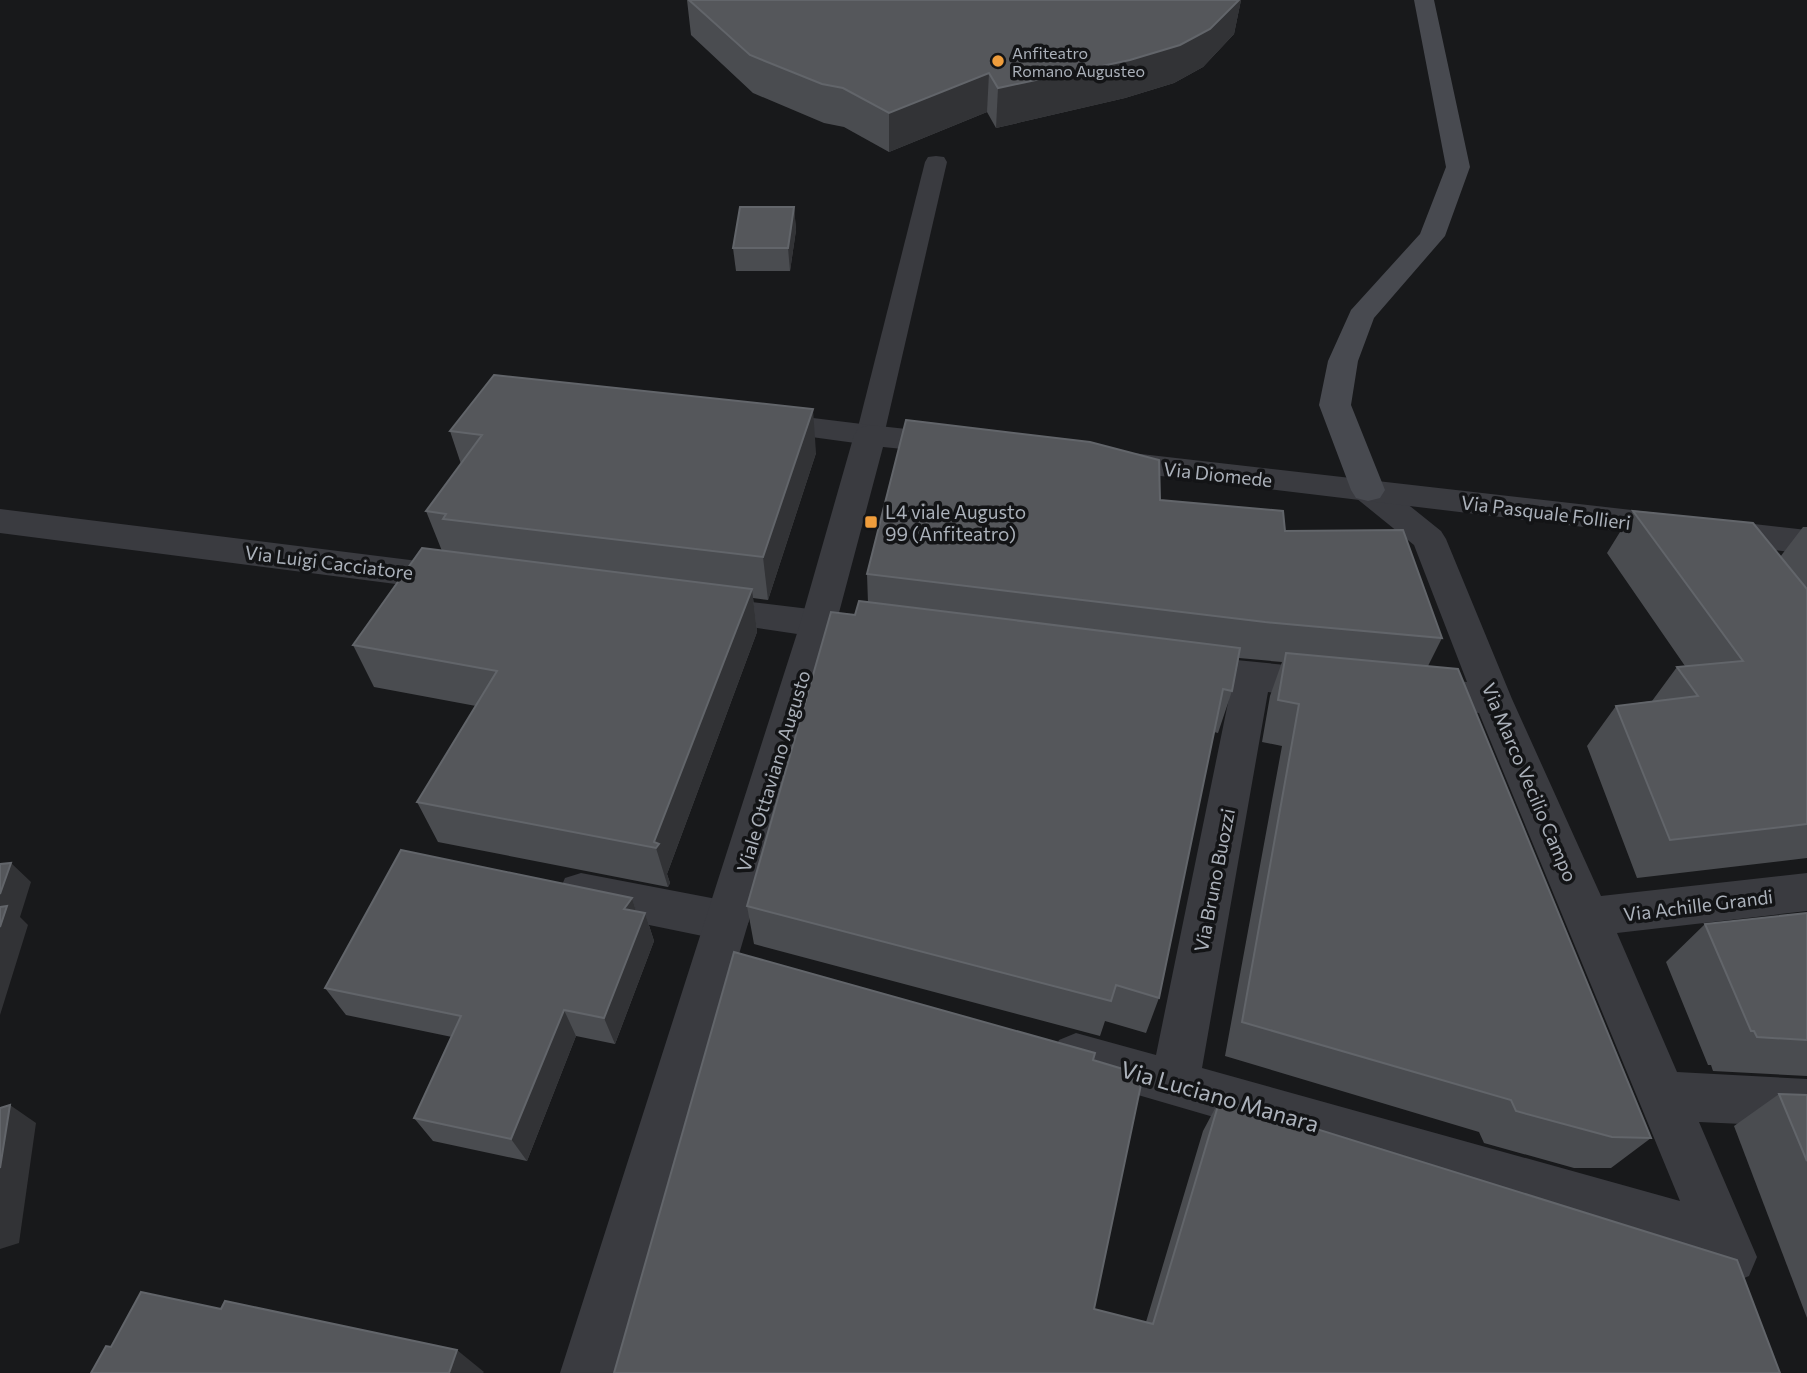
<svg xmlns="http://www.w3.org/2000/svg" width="1807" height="1373" viewBox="0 0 1807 1373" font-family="Commissioner,sans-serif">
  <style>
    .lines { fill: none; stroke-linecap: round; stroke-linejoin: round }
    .pedestrian { fill: #3a3b40; fill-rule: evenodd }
    .minor { fill: #3a3b40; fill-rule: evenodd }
    .tertiary { fill: #3a3b40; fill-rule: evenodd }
    .secondary { fill: #484a50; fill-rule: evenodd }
    .wall { fill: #4a4c50 }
    .shaded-wall { fill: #323336 }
    .building { fill: #55575b; stroke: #62656a; stroke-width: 2 }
    .poi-dot { fill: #ef9d3c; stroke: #131416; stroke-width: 2.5 }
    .labels { text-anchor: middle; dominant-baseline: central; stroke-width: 7; stroke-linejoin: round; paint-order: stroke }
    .far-poi-label { font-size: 16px; fill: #abb1ba; stroke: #131416; text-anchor: start }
    .street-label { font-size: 19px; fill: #abb1ba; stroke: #131416 }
    .poi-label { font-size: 19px; fill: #abb1ba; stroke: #131416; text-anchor: start }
    .near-street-label { font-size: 23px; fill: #abb1ba; stroke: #131416 }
  </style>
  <rect width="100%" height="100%" fill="#18191b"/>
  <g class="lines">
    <polygon class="pedestrian" points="936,156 944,157 947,162 884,435 880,441 870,444 860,441 856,435 925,162 928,157"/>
    <g class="minor">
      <polygon points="764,412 870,425 881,428 886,435 881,442 870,445 753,429 748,422 753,415"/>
      <polygon points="1368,479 1380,482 1441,531 1446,539 1512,699 1601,896 1807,873 1807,911 1617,933 1677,1072 1807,1079 1807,1127 1699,1122 1757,1257 1749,1276 1730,1284 1711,1276 1705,1260 1059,1072 1052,1056 1059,1040 1076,1033 1156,1055 1231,688 1185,683 1172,679 1166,669 1172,659 1185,655 1327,669 1341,674 1346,684 1341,694 1327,699 1268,692 1202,1068 1680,1201 1479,713 1418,707 1404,703 1399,692 1404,681 1418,677 1467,682 1414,545 1356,498 1351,490 1356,482"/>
      <polygon points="0,509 458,566 471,570 476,579 471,588 458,592 0,533"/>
      <polygon points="702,596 851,614 864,618 869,628 864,638 851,642 689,618 684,609 689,600"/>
      <polygon points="581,873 727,901 743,907 749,921 743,935 727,941 581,911 565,906 559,892 565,878"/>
    </g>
    <g class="tertiary">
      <polygon points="870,425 952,434 963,437 968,444 963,451 952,454 883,447 836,624 616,1373 560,1373 800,624 854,435 859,428"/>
      <polygon points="1106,450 1807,530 1807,554 1095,468 1090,461 1095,454"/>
    </g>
    <polygon class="secondary" points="1414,0 1434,0 1470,167 1445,236 1374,318 1358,361 1351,405 1385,490 1380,498 1368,501 1356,498 1351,490 1319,405 1328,361 1351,310 1420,234 1446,167"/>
  </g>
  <g class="wall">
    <polygon points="687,0 1241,0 1234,34 1203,67 1174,83 1125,98 996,128 987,112 889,152 844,127 824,123 753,93 691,35"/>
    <polygon points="794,207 796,230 790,271 736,271 733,248"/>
    <polygon points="450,431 816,453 768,600 753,598 757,632 667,874 670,883 668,887 438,842 417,802 476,706 374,687 353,645 442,551 426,511 461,464"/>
    <polygon points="1160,500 1285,531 1442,638 1428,666 1651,1138 1611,1168 1574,1168 1484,1143 1479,1132 1225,1056 1282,746 1262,742 1270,696 1282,662 1239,658 1232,691 1218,733 1214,732 1159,998 1146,1033 1105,1021 1100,1036 754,944 747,906 855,615 868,603 867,574"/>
    <polygon points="1633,511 1780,557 1803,527 1807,527 1807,858 1637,878 1587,746 1616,706 1652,701 1677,667 1685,666 1607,553"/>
    <polygon points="632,898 636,911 645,913 654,941 615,1044 576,1036 527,1161 433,1141 414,1118 452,1037 346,1015 325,988"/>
    <polygon points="1807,913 1807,1076 1713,1071 1711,1065 1708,1065 1666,962 1705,924"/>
    <polygon points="1093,1060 1094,1309 1146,1322 1203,1131 1220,1099 1780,1373 614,1373"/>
    <polygon points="1779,1094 1807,1095 1807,1318 1734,1126"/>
  </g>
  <g class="shaded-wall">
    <polygon points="1239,0 1241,0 1234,34 1203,67 1174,83 1125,98 996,128 998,88"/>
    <polygon points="989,73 987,112 889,152 889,113"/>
    <polygon points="794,207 796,230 790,271 788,248"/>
    <polygon points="813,409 816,453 768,600 763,557"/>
    <polygon points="752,589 757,632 667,874 670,883 668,887 656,848 654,842"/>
    <polygon points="11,863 31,882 20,917 28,925 0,1015 0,894"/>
    <polygon points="632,898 640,924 645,913 654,941 615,1044 604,1018 624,909"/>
    <polygon points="564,1010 576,1036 527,1161 511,1139"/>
    <polygon points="10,1105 36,1123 19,1243 0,1249 0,1168"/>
    <polygon points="457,1350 484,1372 483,1373 449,1373"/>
  </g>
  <g class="building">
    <polygon points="689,0 1239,0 1210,29 1180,45 1130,60 998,88 989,73 889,113 843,88 822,84 750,55"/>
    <polygon points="740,207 794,207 788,248 733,248"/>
    <polygon points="494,375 813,409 763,557 443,519 446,514 426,511 482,435 450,431"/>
    <polygon points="906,420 1090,442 1159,460 1160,500 1283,511 1285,531 1403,530 1442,638 1265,622 867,574"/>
    <polygon points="1633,511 1753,523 1807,589 1807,824 1670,840 1616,706 1698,696 1677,667 1743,661"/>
    <polygon points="422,548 752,589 654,842 659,844 656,848 417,802 497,671 353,645"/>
    <polygon points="859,601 1240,648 1232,691 1223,689 1159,998 1116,985 1111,1001 747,906 831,612 855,615"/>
    <polygon points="1286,653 1458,669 1651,1138 1612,1137 1516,1111 1511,1100 1242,1022 1299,704 1278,700"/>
    <polygon points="401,850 632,898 624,909 645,913 604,1018 564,1010 511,1139 414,1118 461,1016 325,988"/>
    <polygon points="11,863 0,894 0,864"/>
    <polygon points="7,906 0,927 0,907"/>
    <polygon points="1807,913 1807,1040 1757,1037 1754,1031 1751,1031 1705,924"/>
    <polygon points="734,952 1095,1053 1093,1060 1143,1075 1094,1309 1153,1324 1220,1099 1737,1260 1780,1373 614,1373"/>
    <polygon points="1779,1094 1807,1095 1807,1161"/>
    <polygon points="10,1105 0,1168 0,1108"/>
    <polygon points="141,1292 221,1309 225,1301 457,1350 449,1373 91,1373 106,1346 111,1347"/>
  </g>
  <g class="poi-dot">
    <circle cx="998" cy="61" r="7"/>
    <rect x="864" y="515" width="14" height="14" rx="3.5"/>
  </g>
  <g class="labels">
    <g class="far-poi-label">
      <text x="1012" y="52">Anfiteatro<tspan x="1012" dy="18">Romano Augusteo</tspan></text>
    </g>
    <g class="street-label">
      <text transform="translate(1218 474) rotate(6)">Via Diomede</text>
      <text transform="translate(1546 512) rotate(7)">Via Pasquale Follieri</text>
      <text transform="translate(329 562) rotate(7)">Via Luigi Cacciatore</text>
      <text transform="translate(773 771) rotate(-73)">Viale Ottaviano Augusto</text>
      <text transform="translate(1530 782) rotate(67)">Via Marco Vecilio Campo</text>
      <text transform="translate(1214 880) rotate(-79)">Via Bruno Buozzi</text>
      <text transform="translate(1698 905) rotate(-7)">Via Achille Grandi</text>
    </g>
    <g class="poi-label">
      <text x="885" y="511">L4 viale Augusto<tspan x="885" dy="22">99 (Anfiteatro)</tspan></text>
    </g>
    <g class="near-street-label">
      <text transform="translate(1220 1096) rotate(16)">Via Luciano Manara</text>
    </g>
  </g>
</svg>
